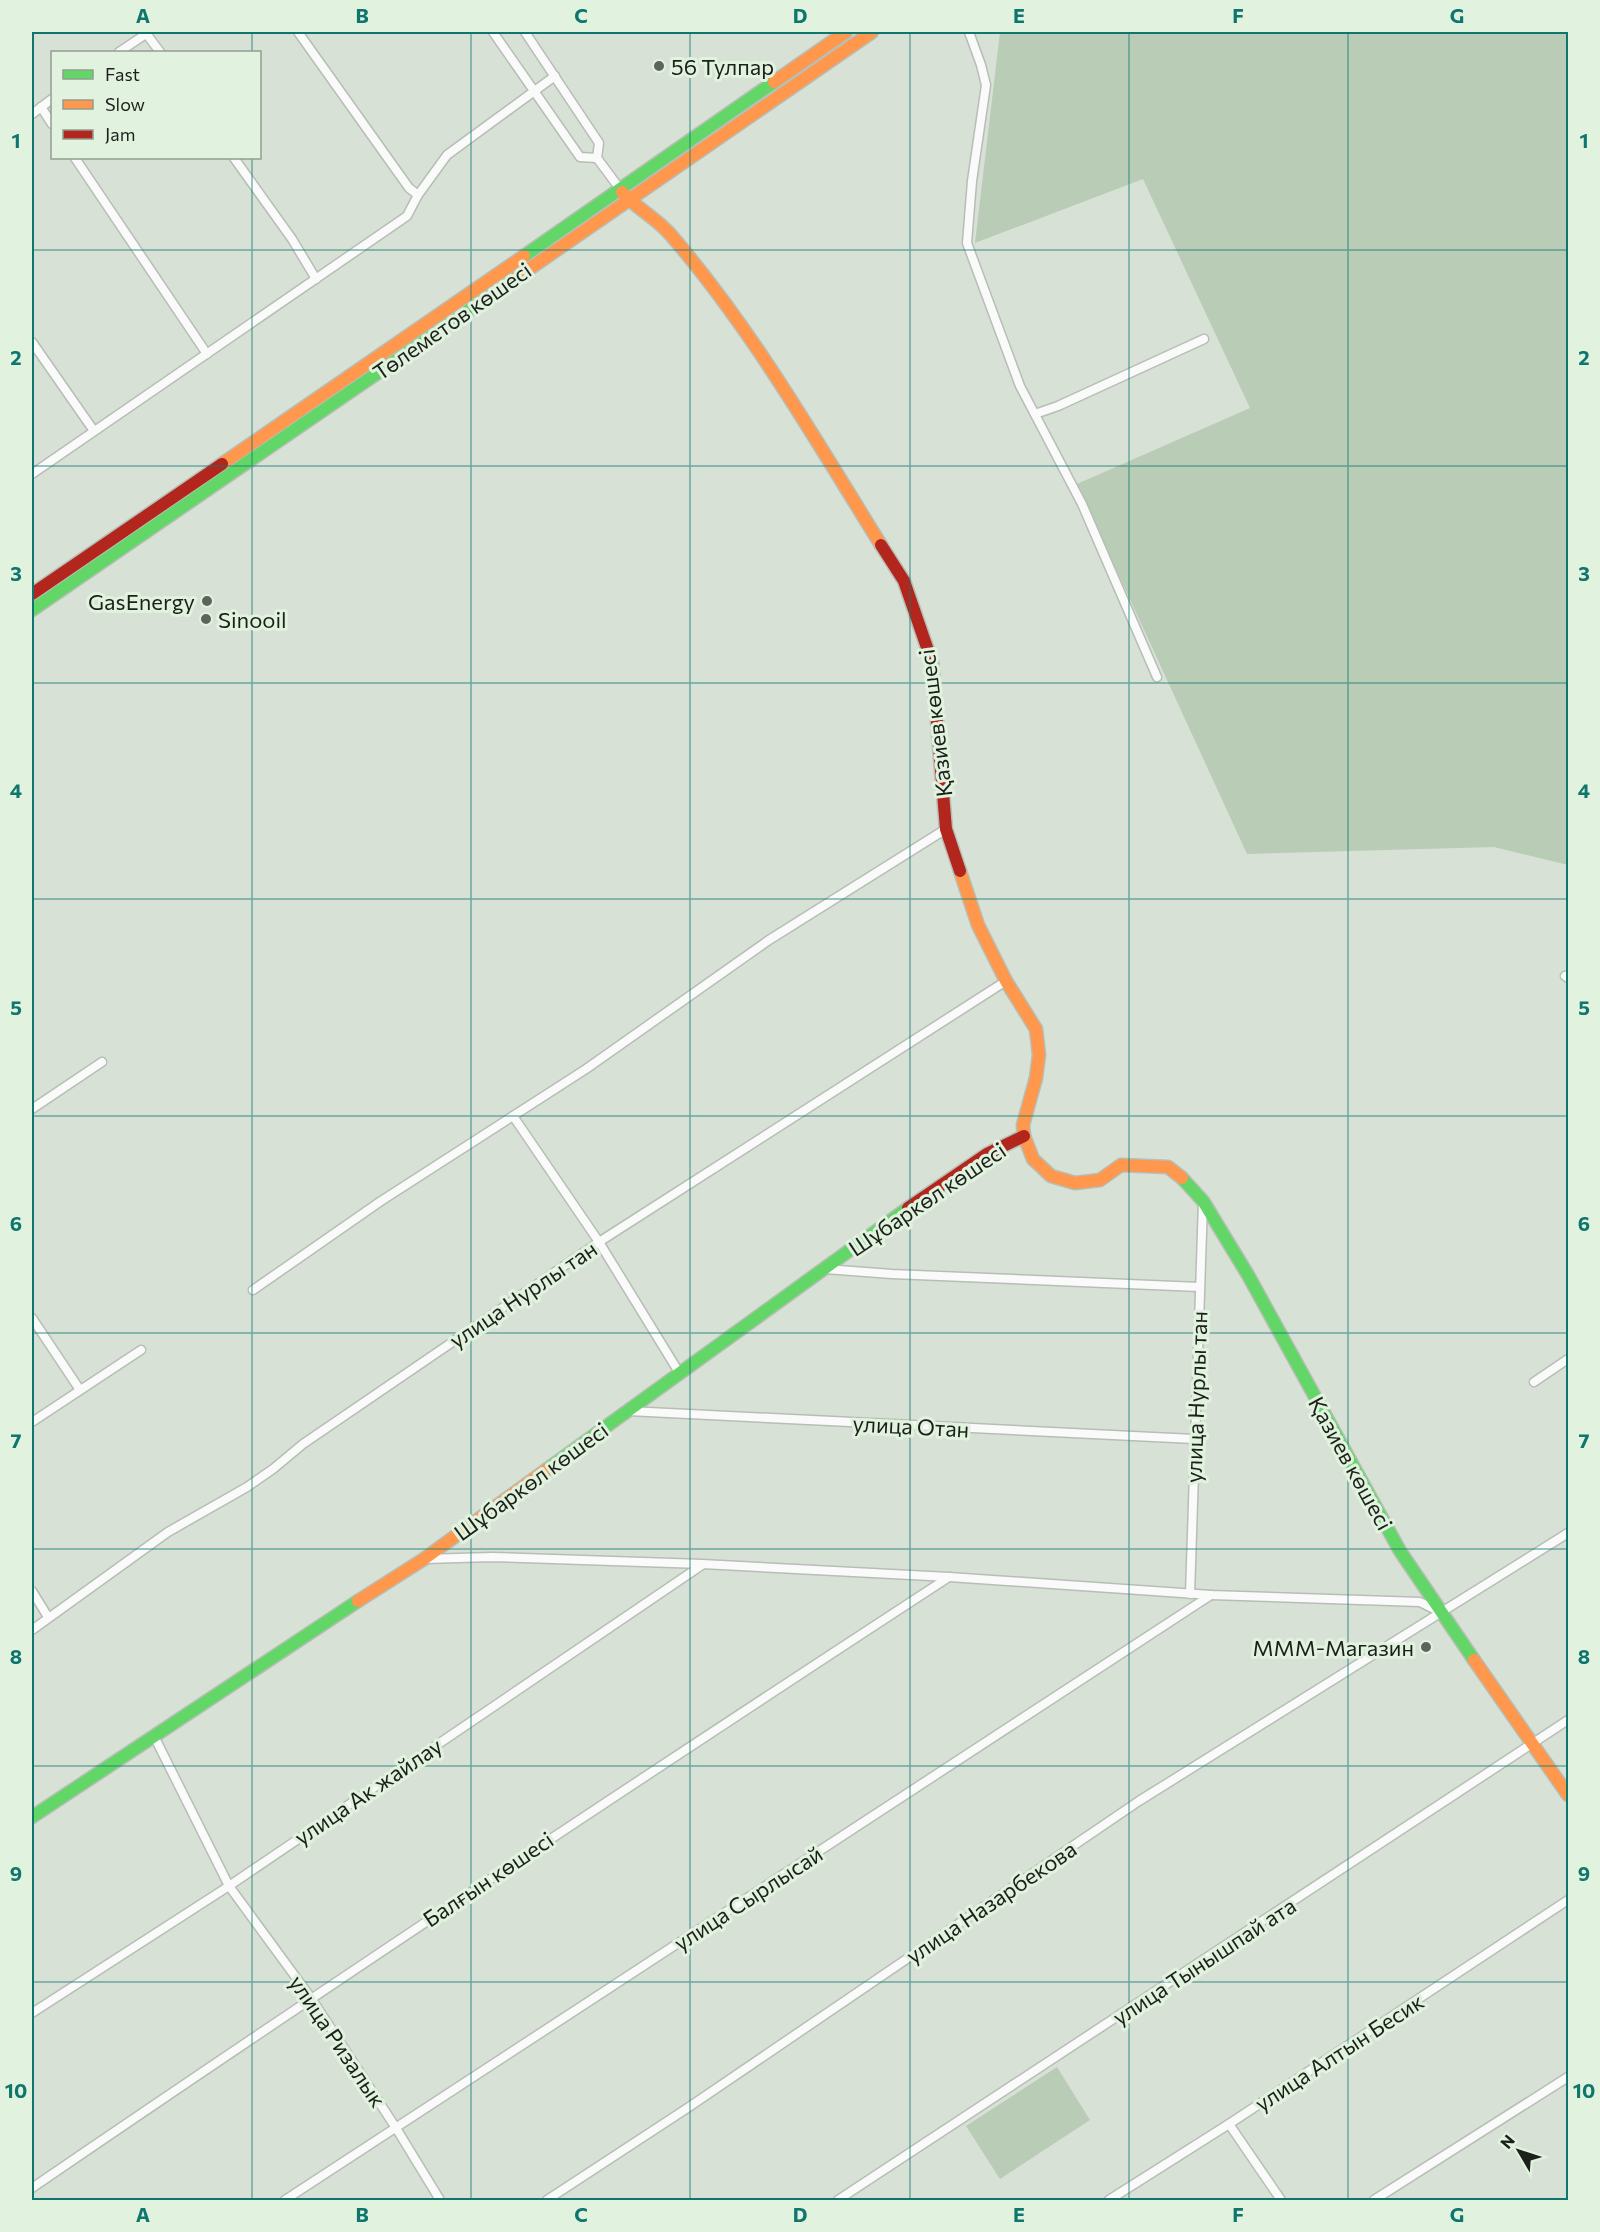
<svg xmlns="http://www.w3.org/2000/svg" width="1600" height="2232" viewBox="0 0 1600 2232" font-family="Commissioner,sans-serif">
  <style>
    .green { fill: #b9ccb6 }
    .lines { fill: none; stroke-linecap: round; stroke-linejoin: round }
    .street-casing { stroke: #b7beb6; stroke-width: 11 }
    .fast-casing { stroke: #b7beb6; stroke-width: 15 }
    .slow-casing { stroke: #b7beb6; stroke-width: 15 }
    .jam-casing { stroke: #b7beb6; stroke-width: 15 }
    .street { stroke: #f9faf9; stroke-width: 8 }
    .fast { stroke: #63d668; stroke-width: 12 }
    .slow { stroke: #ff974d; stroke-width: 12 }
    .jam { stroke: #b3261e; stroke-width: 12 }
    .grid { fill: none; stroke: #0f766e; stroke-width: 1.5; stroke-opacity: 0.55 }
    .poi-dot { fill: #5d645c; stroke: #e1f2df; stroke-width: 2 }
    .labels { text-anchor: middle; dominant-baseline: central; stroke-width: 6; stroke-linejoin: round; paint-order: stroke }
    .poi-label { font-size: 22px; fill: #1b211a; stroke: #e1f2df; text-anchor: start }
    .street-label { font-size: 22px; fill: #1b211a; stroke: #e1f2df }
    .neatline { fill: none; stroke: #0f766e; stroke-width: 2 }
    .grid-label { font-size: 20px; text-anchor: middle; font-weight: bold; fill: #0f766e }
  </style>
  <rect width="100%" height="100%" fill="#d8e1d6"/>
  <g class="green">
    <polygon points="1000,32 1568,32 1568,865 1494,847 1247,854 1077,484 1250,408 1143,179 975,243"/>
    <polygon points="1057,2067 1090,2120 1000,2179 966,2126"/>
  </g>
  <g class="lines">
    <g class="street-casing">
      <g id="street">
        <polyline points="145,32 160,52"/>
        <polyline points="298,32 409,188 418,195 447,155 555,76"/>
        <polyline points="493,32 580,157 597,158"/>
        <polyline points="525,32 599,143 597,158 620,189"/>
        <polyline points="969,32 981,65 986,85 972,181 967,243 1020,386 1082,504 1157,677"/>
        <polyline points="119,52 149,32"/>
        <polyline points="41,107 52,124"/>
        <polyline points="32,114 52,99"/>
        <polyline points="75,158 207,354"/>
        <polyline points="234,158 292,239 316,279"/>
        <polyline points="32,342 94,431"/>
        <polyline points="1035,414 1058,406 1204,339"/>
        <polyline points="32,474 407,216 418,195"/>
        <polyline points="1565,976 1568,978"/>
        <polyline points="32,1109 102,1062"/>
        <polyline points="513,1116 599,1242 680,1374"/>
        <polyline points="825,1269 892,1274 1199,1287"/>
        <polyline points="253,1290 381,1201 586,1069 769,940 946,829"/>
        <polyline points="32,1318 80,1390"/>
        <polyline points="1534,1382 1568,1359"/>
        <polyline points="628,1411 1194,1439"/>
        <polyline points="32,1422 141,1350"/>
        <polyline points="425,1559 492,1557 702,1564 949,1577 1211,1595 1420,1602 1438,1611"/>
        <polyline points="32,1591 48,1617"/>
        <polyline points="1190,1594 1203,1202"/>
        <polyline points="32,1630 168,1532 247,1487 273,1469 303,1444 599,1242 1006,981"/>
        <polyline points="154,1736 229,1886 311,1998 396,2128 440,2200"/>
        <polyline points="32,2013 229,1886 702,1565"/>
        <polyline points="1229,2124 1281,2200"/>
        <path d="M32,2188C335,1981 641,1778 949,1577"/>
        <polyline points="285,2200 1211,1595"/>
        <polyline points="547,2200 689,2107 1139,1801 1568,1533"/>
        <polyline points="838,2200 1568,1720"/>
        <polyline points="1109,2200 1229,2124 1568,1900"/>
        <polyline points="1374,2200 1568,2077"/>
      </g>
    </g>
    <g class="fast-casing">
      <g id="fast">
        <polyline points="524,256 774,82"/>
        <polyline points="32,610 516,278"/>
        <polyline points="1182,1178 1203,1201 1248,1275 1400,1551 1474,1660"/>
        <polyline points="546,1470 908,1208"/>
        <polyline points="32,1817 358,1601"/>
      </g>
    </g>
    <g class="slow-casing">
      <g id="slow">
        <polyline points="774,82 846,32"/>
        <path d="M622,192C636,208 656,218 670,234C752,329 815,439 881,545"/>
        <polyline points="516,278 872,32"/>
        <polyline points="222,464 524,256"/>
        <polyline points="960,871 978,925 1006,981 1036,1029 1039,1055 1036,1078 1023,1125 1024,1136 1033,1159 1051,1176 1075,1183 1100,1180 1121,1165 1168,1167 1182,1178"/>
        <polyline points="358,1601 424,1559 546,1470"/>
        <polyline points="1474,1660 1568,1795"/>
      </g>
    </g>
    <g class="jam-casing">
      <g id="jam">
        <polyline points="881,545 904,581 932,662 946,829 960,871"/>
        <polyline points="32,594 222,464"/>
        <polyline points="908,1208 987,1154 1024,1136"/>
      </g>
    </g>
    <use href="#street" class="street"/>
    <use href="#fast" class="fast"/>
    <use href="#slow" class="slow"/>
    <use href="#jam" class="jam"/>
  </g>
  <path class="grid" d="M252,32V52M471,32V2200M690,32V2200M910,32V2200M1129,32V2200M1348,32V2200M252,158V2200M32,250H1568M32,466H1568M32,683H1568M32,899H1568M32,1116H1568M32,1333H1568M32,1549H1568M32,1766H1568M32,1982H1568"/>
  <g class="poi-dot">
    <circle cx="659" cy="66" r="6"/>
    <circle cx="207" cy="601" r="6"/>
    <circle cx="206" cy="619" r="6"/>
    <circle cx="1426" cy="1647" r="6"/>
  </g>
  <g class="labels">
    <g class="poi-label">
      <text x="671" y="66">56 Тулпар</text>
      <text x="195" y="601" text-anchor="end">GasEnergy</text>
      <text x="218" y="619">Sinooil</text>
      <text x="1414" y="1647" text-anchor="end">МММ-Магазин</text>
    </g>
    <g class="street-label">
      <text transform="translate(452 321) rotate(-35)">Төлеметов көшесі</text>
      <text transform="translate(935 723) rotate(-97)">Қазиев көшесі</text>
      <text transform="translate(927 1199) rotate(-34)">Шұбаркөл көшесі</text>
      <text transform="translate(523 1294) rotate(-34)">улица Нурлы тан</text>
      <text transform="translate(1196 1397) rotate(-88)">улица Нурлы тан</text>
      <text transform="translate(911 1426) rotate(3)">улица Отан</text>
      <text transform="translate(1351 1463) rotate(61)">Қазиев көшесі</text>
      <text transform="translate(531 1481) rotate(-36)">Шұбаркөл көшесі</text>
      <text transform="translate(368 1791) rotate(-34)">улица Ак жайлау</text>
      <text transform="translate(488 1879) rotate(-34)">Балғын көшесі</text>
      <text transform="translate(748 1898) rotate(-33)">улица Сырлысай</text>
      <text transform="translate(991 1902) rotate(-34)">улица Назарбекова</text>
      <text transform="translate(1204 1961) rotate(-33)">улица Тынышпай ата</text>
      <text transform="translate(338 2041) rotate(56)">улица Ризалык</text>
      <text transform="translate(1339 2052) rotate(-33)">улица Алтын Бесик</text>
    </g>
  </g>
  <rect width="1600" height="2232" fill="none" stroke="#e1f2df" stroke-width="66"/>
  <rect x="51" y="51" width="210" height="108" fill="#e1f2df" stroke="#929e90" stroke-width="1.5"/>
  <rect x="63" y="70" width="30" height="9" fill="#63d668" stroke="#929e90" stroke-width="1.5"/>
  <text x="105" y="81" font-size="18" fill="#1b211a">Fast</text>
  <rect x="63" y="100" width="30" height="9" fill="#ff974d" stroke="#929e90" stroke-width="1.5"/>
  <text x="105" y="111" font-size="18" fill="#1b211a">Slow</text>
  <rect x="63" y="130" width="30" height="9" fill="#b3261e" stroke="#929e90" stroke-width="1.5"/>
  <text x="105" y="141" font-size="18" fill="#1b211a">Jam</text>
  <g transform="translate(1519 2151) rotate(309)" stroke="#e1f2df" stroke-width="4.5" paint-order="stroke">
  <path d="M0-4.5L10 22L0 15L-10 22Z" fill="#1b211a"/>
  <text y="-9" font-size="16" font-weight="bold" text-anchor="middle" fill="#1b211a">N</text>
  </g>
  <rect x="33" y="33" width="1534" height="2166" class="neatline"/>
  <g class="grid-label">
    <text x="143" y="23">A</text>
    <text x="362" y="23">B</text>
    <text x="581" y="23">C</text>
    <text x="800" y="23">D</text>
    <text x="1019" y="23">E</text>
    <text x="1238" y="23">F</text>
    <text x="1457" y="23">G</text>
    <text x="16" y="148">1</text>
    <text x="1584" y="148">1</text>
    <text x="16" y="365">2</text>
    <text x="1584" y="365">2</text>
    <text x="16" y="581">3</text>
    <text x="1584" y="581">3</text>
    <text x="16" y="798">4</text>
    <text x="1584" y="798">4</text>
    <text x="16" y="1015">5</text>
    <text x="1584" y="1015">5</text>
    <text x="16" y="1231">6</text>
    <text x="1584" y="1231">6</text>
    <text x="16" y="1448">7</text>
    <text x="1584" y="1448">7</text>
    <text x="16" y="1664">8</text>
    <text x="1584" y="1664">8</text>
    <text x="16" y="1881">9</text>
    <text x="1584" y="1881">9</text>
    <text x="16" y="2098">10</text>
    <text x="1584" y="2098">10</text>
    <text x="143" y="2222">A</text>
    <text x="362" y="2222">B</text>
    <text x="581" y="2222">C</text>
    <text x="800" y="2222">D</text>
    <text x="1019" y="2222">E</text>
    <text x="1238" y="2222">F</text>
    <text x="1457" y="2222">G</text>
  </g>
</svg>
